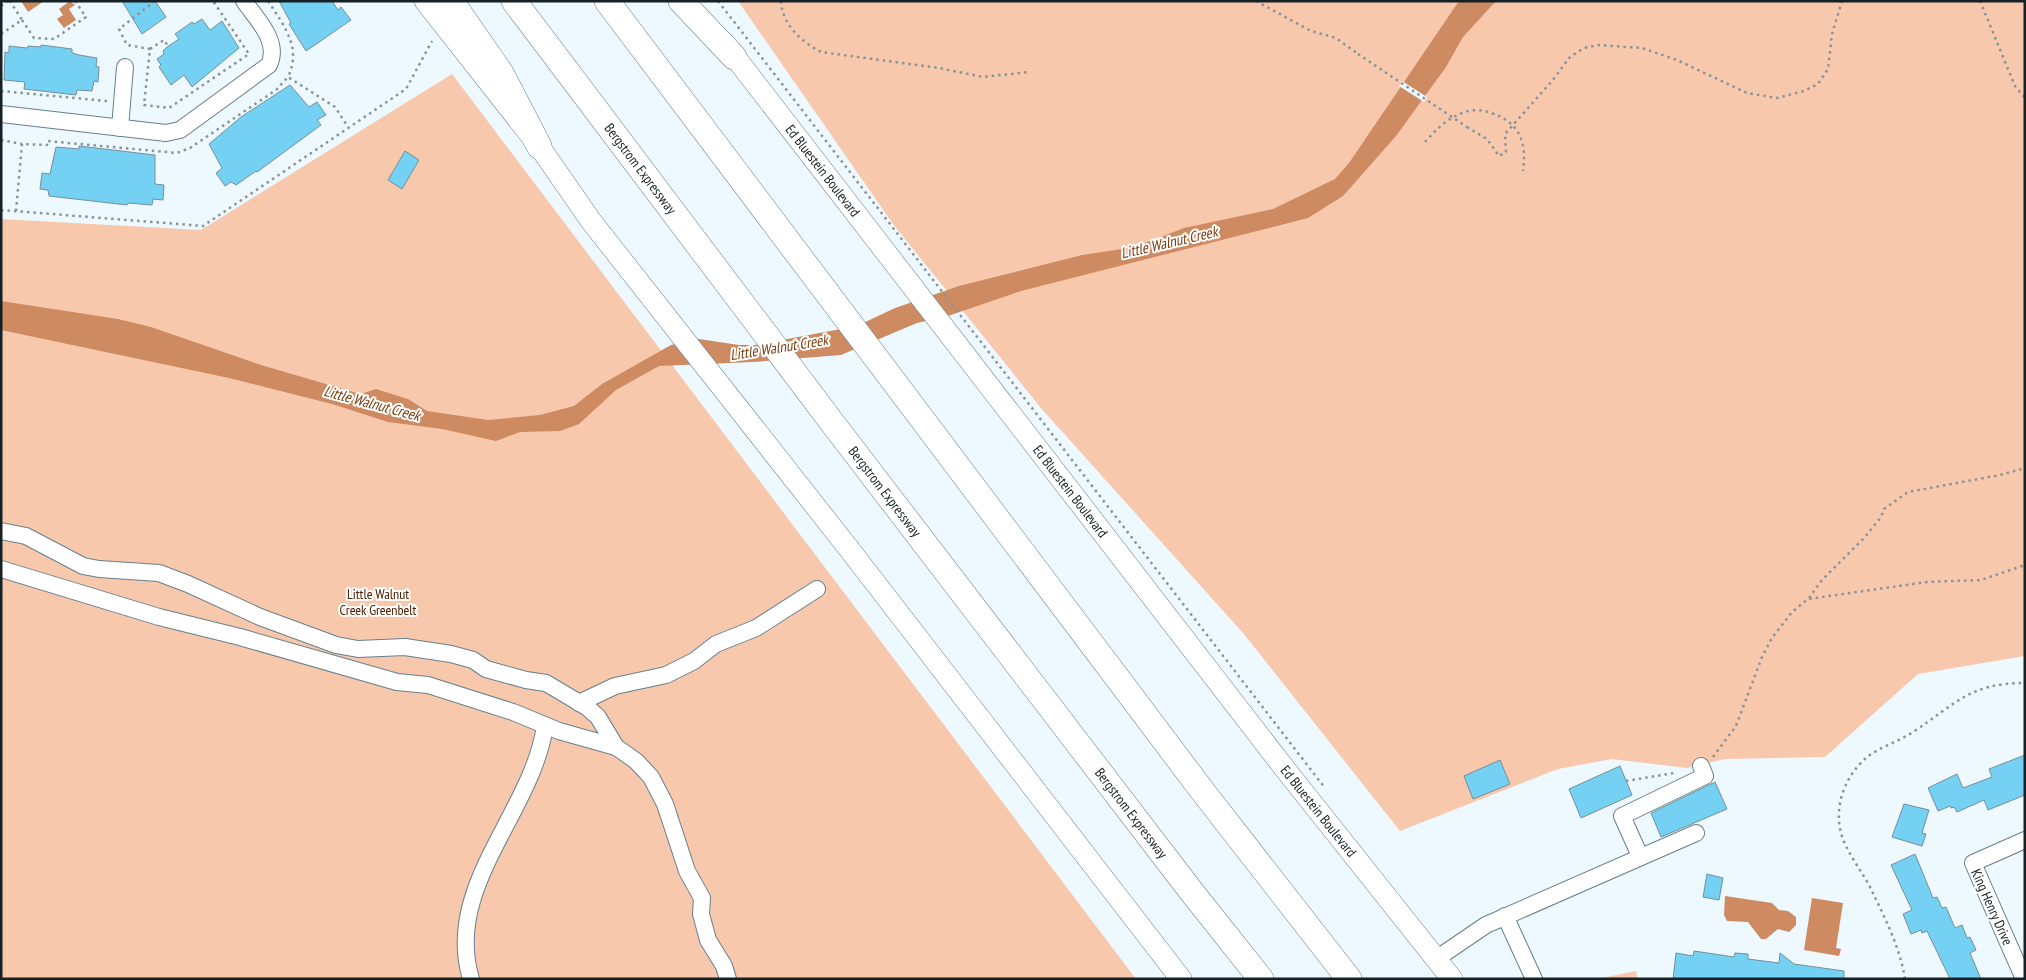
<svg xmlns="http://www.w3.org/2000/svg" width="2026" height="980" viewBox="0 0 2026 980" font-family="'PT Sans Narrow',sans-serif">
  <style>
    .green { fill: #f8c8ad }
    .water { fill: #ce8a61 }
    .pier { fill: #edf9fe }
    .building { fill: #75d1f3; stroke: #748f99 }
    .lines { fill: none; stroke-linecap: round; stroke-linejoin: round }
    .minor-casing { stroke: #66808b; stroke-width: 18 }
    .major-casing { stroke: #66808b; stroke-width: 22 }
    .highway-casing { stroke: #66808b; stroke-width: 26 }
    .path { stroke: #889498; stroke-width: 2.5; stroke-dasharray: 2.5 4; stroke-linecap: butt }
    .minor { stroke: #fff; stroke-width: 16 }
    .major { stroke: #fff; stroke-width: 21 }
    .highway { stroke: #fff; stroke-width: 25 }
    .path-bridge { stroke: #889498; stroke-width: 2.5; stroke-dasharray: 2.5 4; stroke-linecap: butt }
    .labels { text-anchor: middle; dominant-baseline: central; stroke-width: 4; stroke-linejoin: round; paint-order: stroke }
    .street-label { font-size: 14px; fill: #162125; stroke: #fff }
    .park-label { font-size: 14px; fill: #4c2001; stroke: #fff }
    .water-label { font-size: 15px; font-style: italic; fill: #7c3c0d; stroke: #fff }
  </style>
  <rect width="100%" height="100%" fill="#edf9fe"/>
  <g class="green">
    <polygon points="738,1 2025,1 2025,656 1918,674 1825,757 1725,759 1687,768 1612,759 1558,769 1400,831 1243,633 1040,407 893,224"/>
    <polygon points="452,74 1136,979 1,979 1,219 201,230"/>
    <polygon points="1636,971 1638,979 1597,979"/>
  </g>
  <g class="water">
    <polygon points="21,1 44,1 28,12"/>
    <polygon points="70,1 75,5 69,9 76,20 64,28 57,19 63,15 59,9"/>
    <polygon points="1459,1 1496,1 1463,37 1446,67 1396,136 1343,196 1308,218 1021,291 948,316 917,323 841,355 753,362 659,366 616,390 579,424 560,431 520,432 496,441 442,429 388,422 332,404 229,378 1,330 1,301 118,319 151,327 261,365 360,394 376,389 408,399 427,411 488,420 540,415 574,406 602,384 671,345 699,339 739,345 755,345 857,326 895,308 959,286 1082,255 1135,247 1184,228 1273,209 1335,179 1349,163"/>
    <polygon points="1725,896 1772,903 1779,910 1788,911 1796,917 1796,925 1789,932 1778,929 1766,939 1761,939 1748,922 1727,921 1724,915"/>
    <polygon points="1812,898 1843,903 1836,948 1841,949 1839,956 1804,950"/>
  </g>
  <polygon class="pier" points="1402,81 1427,97 1424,102 1399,86"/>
  <g class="building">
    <polygon points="122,1 155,1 166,17 142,34"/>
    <polygon points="279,1 332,1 338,10 341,7 351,20 306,51 289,24 291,23"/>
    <polygon points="202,19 210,30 222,21 239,48 192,87 184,75 171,85 159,67 161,65 157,59 164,54 163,51 167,47 179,39 175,34 192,22 194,24"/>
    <polygon points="41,45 72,49 72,53 79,55 97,58 96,66 99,67 98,82 94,81 92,91 77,90 76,95 24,89 25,82 4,80 5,52 9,53 9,46 27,48 28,46 41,47"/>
    <polygon points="290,85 309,107 317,102 326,115 317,120 321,125 257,172 256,171 236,185 231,182 225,186 216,173 222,168 209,144 241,117"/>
    <polygon points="79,146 155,155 155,184 164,185 163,200 153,199 152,205 128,203 127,205 49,196 48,190 40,189 42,173 50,174 56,147 79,149"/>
    <polygon points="405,151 419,160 402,189 388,180"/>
    <polygon points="2025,755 2025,795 1988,810 1984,800 1957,812 1954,807 1951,808 1950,806 1938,811 1928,788 1957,774 1963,788 1992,777 1989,769"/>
    <polygon points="1500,760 1510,784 1473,799 1464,776"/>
    <polygon points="1620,766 1632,795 1581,818 1569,789"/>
    <polygon points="1715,782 1727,809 1661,837 1651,813"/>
    <polygon points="1904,804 1929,810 1922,833 1926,834 1922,846 1892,837"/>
    <polygon points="1915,854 1933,898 1937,897 1942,908 1946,907 1955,928 1962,925 1967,938 1970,937 1976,950 1970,953 1981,979 1950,979 1927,931 1922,933 1921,930 1911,934 1903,914 1912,910 1891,865"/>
    <polygon points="1707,874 1723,878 1719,900 1703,897"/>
    <polygon points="1694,951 1734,957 1735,953 1748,954 1748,959 1779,963 1780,953 1794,964 1844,971 1844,979 1673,979 1676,953 1693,956"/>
  </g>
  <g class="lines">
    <g class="minor-casing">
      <g id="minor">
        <path d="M1,114L166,133L180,130L269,65C280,41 257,20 244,1"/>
        <polyline points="120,128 125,67"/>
        <polyline points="1,531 26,536 83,566 99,569 159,573 188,584 260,617 336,645 358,649 405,647 451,654 473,660 486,669 526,680 546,683 588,708 598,717 616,747"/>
        <polyline points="1,569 159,617 240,637 397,682 428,685 513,712 559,731 616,747 636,761 651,777 665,804 687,871 702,898 701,914 708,940 724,966 728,979"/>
        <polyline points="579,703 615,686 666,675 694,661 716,644 756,628 817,589"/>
        <polyline points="1640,856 1622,816 1705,776 1701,766"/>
        <polyline points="1505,916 1534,979"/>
        <polyline points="1436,959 1486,925 1696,833"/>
        <path d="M471,979C443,887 532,813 545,726"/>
        <polyline points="2024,979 1973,863 2025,840"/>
      </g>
    </g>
    <g class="major-casing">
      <g id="major">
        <polyline points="425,1 539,146 591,221 853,554 1181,979"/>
        <path id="s1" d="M725,44L1285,769L1452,979"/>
      </g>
    </g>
    <g class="highway-casing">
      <g id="highway">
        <polyline points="451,1 501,73 539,146"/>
        <path id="s2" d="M514,1L837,429L1191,891L1261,979"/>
        <polyline points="607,1 1204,793 1349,979"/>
        <polyline points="681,1 734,57"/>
      </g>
    </g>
    <g class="path">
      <polyline points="155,1 119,29 127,45 150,49 144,105 169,108 249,54 213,1"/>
      <path d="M268,1C284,26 302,47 288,77L335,107L348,127"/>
      <polyline points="718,1 1325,788"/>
      <path d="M781,1C782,25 802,42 821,52L939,68L983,77L1029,72"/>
      <polyline points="1256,1 1311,31 1336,38 1358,54"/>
      <polyline points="1980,1 2015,86 2025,98"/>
      <polyline points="1,6 8,1"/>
      <polyline points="22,20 34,38 54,39 86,17 75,1"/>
      <polyline points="1,34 22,20 10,1"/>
      <polyline points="150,49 164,40 168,46"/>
      <polyline points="1,91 107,101"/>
      <polyline points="1467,127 1487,139 1499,156 1506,152 1505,134 1552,81 1570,57 1584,48 1598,45 1642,48 1677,60 1747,93 1777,98 1804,91 1818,84 1828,69 1832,34 1842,1"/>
      <polyline points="1,140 22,144"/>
      <path d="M1425,142C1437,129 1447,118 1465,112C1472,109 1484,110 1491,113C1520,122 1527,143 1523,171"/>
      <polyline points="1,210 203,226 406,89 432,41"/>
      <polyline points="16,211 22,144 47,145 47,141 177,153 190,148 276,90 288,77"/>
      <polyline points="1809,598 1822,580 1865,537 1881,517 1884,509 1908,492 2000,475 2025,468"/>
      <polyline points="1713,757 1736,726 1762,657 1772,638 1792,612 1808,599 1927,582 1981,580 2025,565"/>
      <polyline points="1626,781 1674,773"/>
      <path d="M1905,979C1900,947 1884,916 1870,887C1862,872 1852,859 1845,844C1831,814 1842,779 1866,758C1879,747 1898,742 1913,732C1956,704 1969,683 2025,683"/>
    </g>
    <use href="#minor" class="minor"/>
    <use href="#major" class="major"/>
    <use href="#highway" class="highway"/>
    <polyline class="path-bridge" points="1358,54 1467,127"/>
  </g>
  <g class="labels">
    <g class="street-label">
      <text stroke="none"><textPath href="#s2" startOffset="210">Bergstrom Expressway</textPath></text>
      <text stroke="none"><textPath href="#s1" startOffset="160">Ed Bluestein Boulevard</textPath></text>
      <text stroke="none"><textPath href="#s1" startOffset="565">Ed Bluestein Boulevard</textPath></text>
      <text stroke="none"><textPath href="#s2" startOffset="615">Bergstrom Expressway</textPath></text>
      <text stroke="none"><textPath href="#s1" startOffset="970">Ed Bluestein Boulevard</textPath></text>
      <text stroke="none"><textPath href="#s2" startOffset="1020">Bergstrom Expressway</textPath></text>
      <text transform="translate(1992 907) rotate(66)">King Henry Drive</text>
    </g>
    <g class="park-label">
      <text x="378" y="594">Little Walnut<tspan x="378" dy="16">Creek Greenbelt</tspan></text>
    </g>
    <g class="water-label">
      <text transform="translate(1169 242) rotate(-13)">Little Walnut Creek</text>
      <text transform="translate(779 347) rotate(-9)">Little Walnut Creek</text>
      <text transform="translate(372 403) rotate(15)">Little Walnut Creek</text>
    </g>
  </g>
  <rect width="2026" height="980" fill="none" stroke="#162125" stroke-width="5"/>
</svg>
